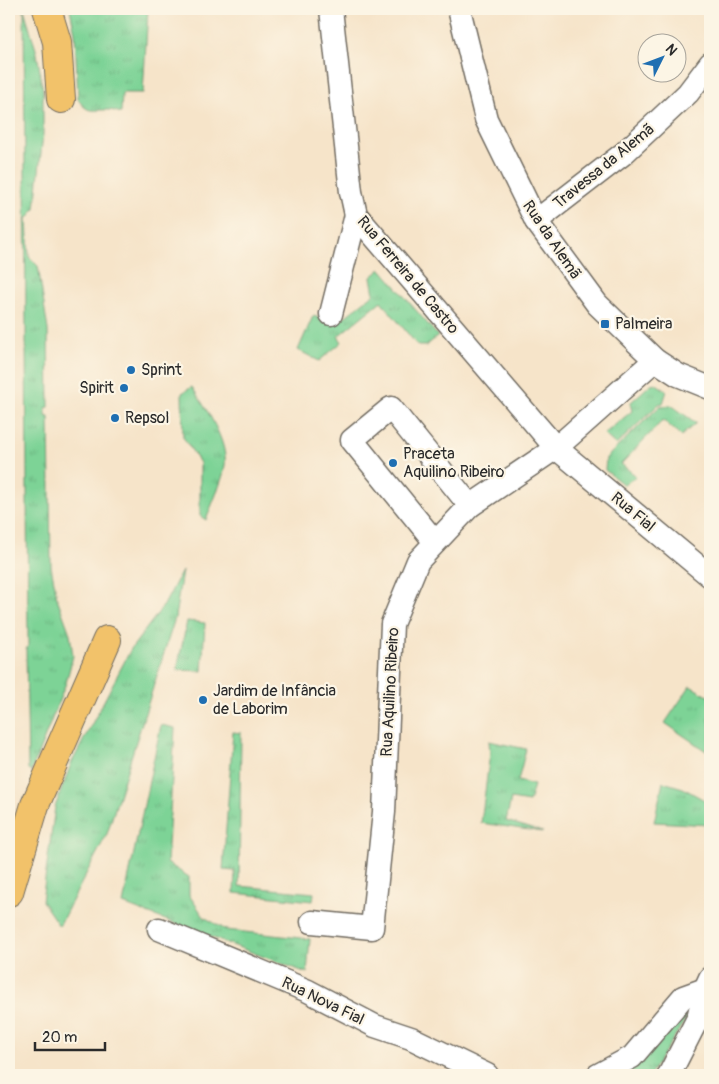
<svg xmlns="http://www.w3.org/2000/svg" width="719" height="1084" viewBox="0 0 719 1084" font-family="Pangolin,sans-serif">
  <style>
    .grass { fill: url(#grass-tufts); stroke: #547f60 }
    .lines { fill: none; stroke-linecap: round; stroke-linejoin: round }
    .minor-casing { stroke: #726c62; stroke-width: 25 }
    .highway-casing { stroke: #726c62; stroke-width: 30 }
    .minor { stroke: #fff; stroke-width: 22 }
    .highway { stroke: #f2c26a; stroke-width: 28 }
    .poi-dot { fill: #1f6fb2; stroke: #fcf5e5; stroke-width: 2 }
    .labels { text-anchor: middle; dominant-baseline: central; stroke-width: 4.5; stroke-linejoin: round; paint-order: stroke }
    .street-label { font-size: 16px; fill: #2b2b2b; stroke: #fcf5e5 }
    .poi-label { font-size: 16px; fill: #2b2b2b; stroke: #fcf5e5; text-anchor: start }
  </style>
  <defs>
    <pattern id="grass-tufts" width="24" height="20" patternUnits="userSpaceOnUse" patternTransform="scale(1.25)"><rect width="24" height="20" fill="#7dd396"/><path d="M3 7l-1-3M5 7V3M7 7l1-3M15 17l-1-3M17 17v-4M19 17l1-3" fill="none" stroke="#6cb581"/></pattern>
  </defs>
  <rect width="100%" height="100%" fill="#fcf5e5"/>
  <filter id="ink" filterUnits="userSpaceOnUse"><feTurbulence type="fractalNoise" baseFrequency=".02" numOctaves="2"/><feDisplacementMap in="SourceGraphic" scale="10" xChannelSelector="R" yChannelSelector="G"/><feConvolveMatrix kernelMatrix="1 2 1 2 8 2 1 2 1" color-interpolation-filters="sRGB"/></filter>
  <filter id="wash" filterUnits="userSpaceOnUse"><feTurbulence type="fractalNoise" baseFrequency=".0096" numOctaves="4" result="noise"/><feDisplacementMap in="SourceGraphic" scale="20" xChannelSelector="R" yChannelSelector="G"/><feGaussianBlur stdDeviation="1.12" result="paint"/><feColorMatrix in="noise" values="0 0 0 0 0 0 0 0 0 0 0 0 0 0 0 0 0 1.4 0 .05"/><feComposite in="paint" operator="in"/></filter>
  <g filter="url(#wash)">
    <rect width="100%" height="100%" fill="#f6e4c9"/>
    <g class="grass">
      <polygon points="24,9 37,53 43,90 43,134 35,209 27,219 29,257 38,266 48,330 49,407 46,408 46,416 49,417 51,566 57,598 70,634 73,656 66,683 31,772 28,770 26,649 28,646"/>
      <path d="M70,9H148L143,93H122L121,113C117,112 113,110 109,110C93,109 88,115 78,99L75,33Z"/>
      <polygon points="381,269 438,336 426,346 418,346 381,301 338,336 342,342 319,361 298,350 313,316 337,323 374,294 371,277"/>
      <polygon points="655,383 667,391 663,403 659,404 616,445 604,434 632,411 630,403 651,384"/>
      <path d="M192,387C205,407 228,441 225,465C224,478 211,506 206,520L200,516V463L183,437L182,393Z"/>
      <polygon points="671,405 696,423 681,436 663,420 621,464 636,476 624,485 605,470 606,458 660,406"/>
      <polygon points="182,571 175,618 107,834 59,926 42,901 55,807 71,764 131,649 164,605"/>
      <polygon points="187,621 205,623 202,671 177,670"/>
      <polygon points="690,686 710,697 710,742 706,751 665,723"/>
      <polygon points="161,725 175,728 167,863 189,877 189,895 204,917 226,930 310,939 307,973 123,904"/>
      <polygon points="233,732 241,733 239,886 314,893 313,901 234,893 235,871 223,870"/>
      <polygon points="489,741 526,749 518,781 534,785 529,802 511,799 506,821 543,832 481,823 490,753"/>
      <polygon points="663,782 683,788 706,801 710,796 710,825 654,822"/>
      <polygon points="687,1009 688,1016 650,1075 620,1075"/>
    </g>
  </g>
  <g filter="url(#ink)">
    <g class="lines">
      <g class="minor-casing">
        <g id="minor">
          <polyline points="331,9 351,192 356,215 556,448 710,576"/>
          <polyline points="459,9 486,119 536,221 597,304 655,360 678,375 710,388"/>
          <polyline points="536,221 623,154 688,93 710,64"/>
          <polyline points="331,314 356,215"/>
          <polyline points="435,542 352,440 391,408 470,506"/>
          <polyline points="312,922 372,928 384,812 392,624 418,561 470,506 556,448 655,360"/>
          <polyline points="159,929 308,991 375,1026 411,1038 487,1075"/>
          <polyline points="598,1075 632,1057 683,997 705,989"/>
          <polyline points="669,1075 698,1018 705,989 710,978"/>
        </g>
      </g>
      <g class="highway-casing">
        <g id="highway">
          <polyline points="47,9 57,42 61,99"/>
          <polyline points="9,892 35,805 107,640"/>
        </g>
      </g>
      <use href="#minor" class="minor"/>
      <use href="#highway" class="highway"/>
    </g>
  </g>
  <g class="poi-dot">
    <rect x="600" y="319" width="10" height="10" rx="2.5"/>
    <circle cx="131" cy="370" r="5"/>
    <circle cx="124" cy="388" r="5"/>
    <circle cx="115" cy="418" r="5"/>
    <circle cx="393" cy="463" r="5"/>
    <circle cx="203" cy="700" r="5"/>
  </g>
  <g class="labels">
    <g class="street-label">
      <text transform="translate(604 166) rotate(-39)">Travessa da Alemã</text>
      <text transform="translate(552 240) rotate(56)">Rua da Alemã</text>
      <text transform="translate(408 275) rotate(50)">Rua Ferreira de Castro</text>
      <text transform="translate(633 512) rotate(40)">Rua Fial</text>
      <text transform="translate(390 692) rotate(-87)">Rua Aquilino Ribeiro</text>
      <text transform="translate(323 1001) rotate(26)">Rua Nova Fial</text>
    </g>
    <g class="poi-label">
      <text x="615" y="324">Palmeira</text>
      <text x="141" y="370">Sprint</text>
      <text x="114" y="388" text-anchor="end">Spirit</text>
      <text x="125" y="418">Repsol</text>
      <text x="403" y="454">Praceta<tspan x="403" dy="18">Aquilino Ribeiro</tspan></text>
      <text x="213" y="691">Jardim de Infância<tspan x="213" dy="18">de Laborim</tspan></text>
    </g>
  </g>
  <rect width="719" height="1084" fill="none" stroke="#fcf5e5" stroke-width="30"/>
  <g transform="translate(662 58) rotate(48)"><circle r="24" fill="#fcf5e5" stroke="#a8a49b"/>
  <path d="M0-4L9 19L0 12L-9 19Z" fill="#1f6fb2"/>
  <text y="-8" font-size="14" font-weight="bold" text-anchor="middle" fill="#2b2b2b">N</text>
  </g>
  <path d="M35 1042v8h70v-8" fill="none" stroke="#2b2b2b" stroke-width="2.5"/>
  <text x="42" y="1042" font-size="15" fill="#2b2b2b" stroke="#fcf5e5" stroke-width="4" paint-order="stroke">20 m</text>
</svg>
